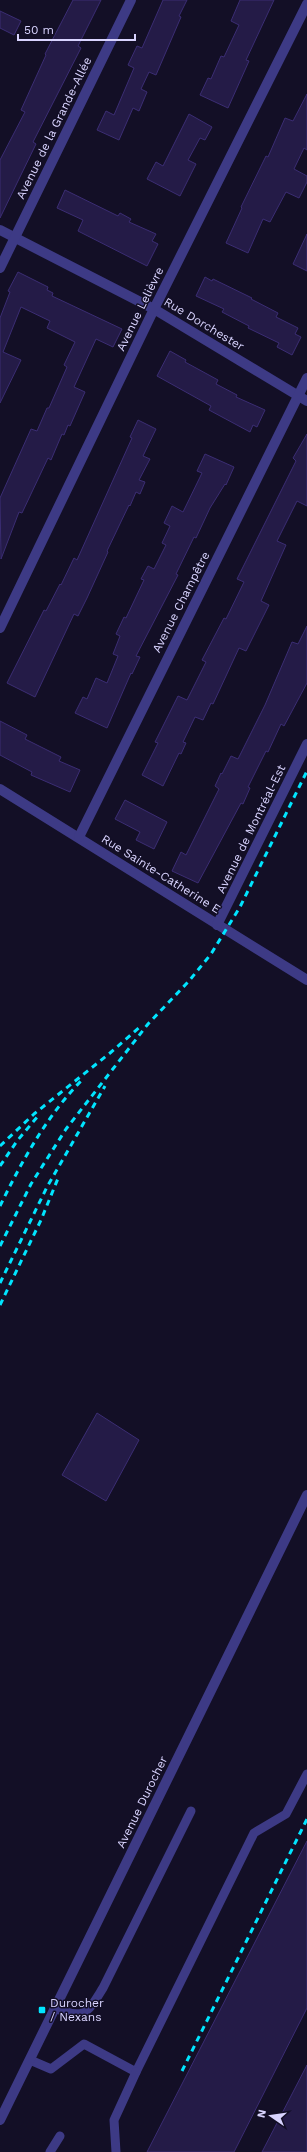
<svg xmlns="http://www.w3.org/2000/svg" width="307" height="2152" viewBox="0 0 307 2152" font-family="'Work Sans',sans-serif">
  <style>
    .building { fill: #241b47; stroke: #3b2d73 }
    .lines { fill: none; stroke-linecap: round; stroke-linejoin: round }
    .lane { stroke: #3d3a85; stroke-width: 9 }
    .street { stroke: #3d3a85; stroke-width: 10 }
    .rail { stroke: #00e5ff; stroke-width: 3; stroke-dasharray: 6 5; stroke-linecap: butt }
    .poi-dot { fill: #00e5ff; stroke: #130f26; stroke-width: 1.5 }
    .labels { text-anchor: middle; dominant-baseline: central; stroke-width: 3; stroke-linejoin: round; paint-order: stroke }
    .street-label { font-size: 12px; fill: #d9d4ff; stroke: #130f26 }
    .poi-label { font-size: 12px; fill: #d9d4ff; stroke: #130f26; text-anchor: start }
  </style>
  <rect width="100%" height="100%" fill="#130f26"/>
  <g class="building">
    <polygon points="73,0 101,0 78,46 81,48 33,142 36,144 0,218 0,160 25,112 21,110 46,55 45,54"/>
    <polygon points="163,0 187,0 179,16 181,17 156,75 149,72 141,89 147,92 139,111 133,108 119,140 97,130 106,111 114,115 134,68 128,65 137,46 142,48"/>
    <polygon points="240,0 274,0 246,60 249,61 228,108 200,95 208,78 211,79 221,56 224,57 239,25 231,21"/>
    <polygon points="0,11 21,21 14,35 0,28"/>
    <polygon points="307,94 307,150 304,148 294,169 307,176 307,182 299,198 286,192 270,222 263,219 248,253 226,243 242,208 241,207 266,156 268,157 285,118 293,121"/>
    <polygon points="189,114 212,127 205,140 200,138 188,160 196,164 180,196 147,179 156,162 163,166"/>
    <polygon points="65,190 118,216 120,213 131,219 129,222 156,234 152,241 158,244 147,266 78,231 83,220 57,208"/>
    <polygon points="307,234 307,271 293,264"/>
    <polygon points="18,272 48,287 47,290 53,293 52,296 122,329 113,347 96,339 74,387 85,392 70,426 68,425 64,435 62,434 51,460 48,458 22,513 19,512 1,559 0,498 31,429 37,431 47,408 49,408 67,367 64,365 75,342 47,328 50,321 21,307 3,352 21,360 0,403 0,318 10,292 8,291"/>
    <polygon points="205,277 212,281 213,279 252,298 251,299 278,313 276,317 298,328 295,334 301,337 292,355 277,347 279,343 248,328 249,326 222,312 224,309 196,296"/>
    <polygon points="170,351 186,360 185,362 218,380 216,384 237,395 236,397 265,410 257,427 253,425 250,432 209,410 211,406 157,376"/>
    <polygon points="138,420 156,429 143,456 150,459 139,480 145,482 140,494 136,492 130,506 129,505 107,551 108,552 87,598 78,616 74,614 35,697 7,683 44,610 46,611 60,584 61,585 74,558 77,560 132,438 130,437"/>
    <polygon points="307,434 307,506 297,501 277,541 286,545 261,601 269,605 246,651 239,648 213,704 211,703 203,720 195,717 183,742 186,743 181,754 179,753 163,786 142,775 158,743 155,742 178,696 187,700 206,662 202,660 224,618 226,619 244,582 237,579 296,461 293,458"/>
    <polygon points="205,454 234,467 226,485 225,484 210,508 196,538 194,537 176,574 178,575 136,656 140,657 132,674 131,673 107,728 75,713 83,697 87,699 96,678 107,683 118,656 113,654 120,636 116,634 124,617 126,618 144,580 141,579 148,566 154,569 166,545 162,543 170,526 164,523 172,506 183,512 202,473 197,471"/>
    <polygon points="307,626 307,683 284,726 281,724 268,752 266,751 248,787 250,788 243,804 241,803 198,883 172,871 181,852 186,855 219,789 215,786 221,773 222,774 231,756 238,759 265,705 292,642 298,644"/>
    <polygon points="0,721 27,735 25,739 61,757 59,761 80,770 70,792 31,775 32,772 0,755"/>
    <polygon points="125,800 167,822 154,849 136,840 140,832 115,819"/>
    <polygon points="97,1413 139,1440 106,1501 62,1475"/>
    <polygon points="307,1841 307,2008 234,2152 147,2152"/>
    <polygon points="307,2065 307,2152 262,2152"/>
  </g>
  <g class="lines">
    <g class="lane">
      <path d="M55,2008C85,2021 88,2012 103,1988L191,1811"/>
      <polyline points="30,2060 51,2069 84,2044 136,2072 254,1833 286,1814 307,1774"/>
      <polyline points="50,2152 60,2136"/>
      <polyline points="116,2152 114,2120 136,2072"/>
    </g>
    <g class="street">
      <polyline points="0,230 154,309 307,401"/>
      <polyline points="0,268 131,0"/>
      <polyline points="0,628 154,309 307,4"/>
      <polyline points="0,789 307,980"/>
      <polyline points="79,837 307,378"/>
      <polyline points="217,925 307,744"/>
      <polyline points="0,2120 307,1495"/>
    </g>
    <g class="rail">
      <polyline points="0,1146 34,1114 110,1053 142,1025"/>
      <polyline points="0,1166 17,1141 38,1116"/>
      <path d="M0,1206C22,1161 46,1117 81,1081"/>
      <polyline points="0,1246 31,1184 66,1129 148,1024 189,981 211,954 240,907 307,771"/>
      <polyline points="0,1283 47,1187 105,1086"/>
      <polyline points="0,1305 41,1220 59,1176"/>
      <polyline points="182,2071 307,1819"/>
    </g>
  </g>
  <rect class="poi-dot" x="38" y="2006" width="8" height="8" rx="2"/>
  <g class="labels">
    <g class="street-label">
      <text transform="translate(54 128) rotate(-64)">Avenue de la Grande-Allée</text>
      <text transform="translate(140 309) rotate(-64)">Avenue Lelièvre</text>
      <text transform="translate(204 324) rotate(31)">Rue Dorchester</text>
      <text transform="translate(181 602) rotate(-63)">Avenue Champêtre</text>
      <text transform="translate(251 829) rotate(-64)">Avenue de Montréal-Est</text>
      <text transform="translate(161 874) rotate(32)">Rue Sainte-Catherine E</text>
      <text transform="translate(142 1802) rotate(-64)">Avenue Durocher</text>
    </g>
    <g class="poi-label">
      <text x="50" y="2003">Durocher<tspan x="50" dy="14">/ Nexans</tspan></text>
    </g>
  </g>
  <g transform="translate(271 2116) rotate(283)" stroke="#130f26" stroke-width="3" paint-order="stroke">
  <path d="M0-3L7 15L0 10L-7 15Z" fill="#d9d4ff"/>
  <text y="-6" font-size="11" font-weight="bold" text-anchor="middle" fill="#d9d4ff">N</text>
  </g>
  <path d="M18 34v6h117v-6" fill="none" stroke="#d9d4ff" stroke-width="2"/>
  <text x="24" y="34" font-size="12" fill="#d9d4ff" stroke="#130f26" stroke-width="3" paint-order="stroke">50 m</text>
</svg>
